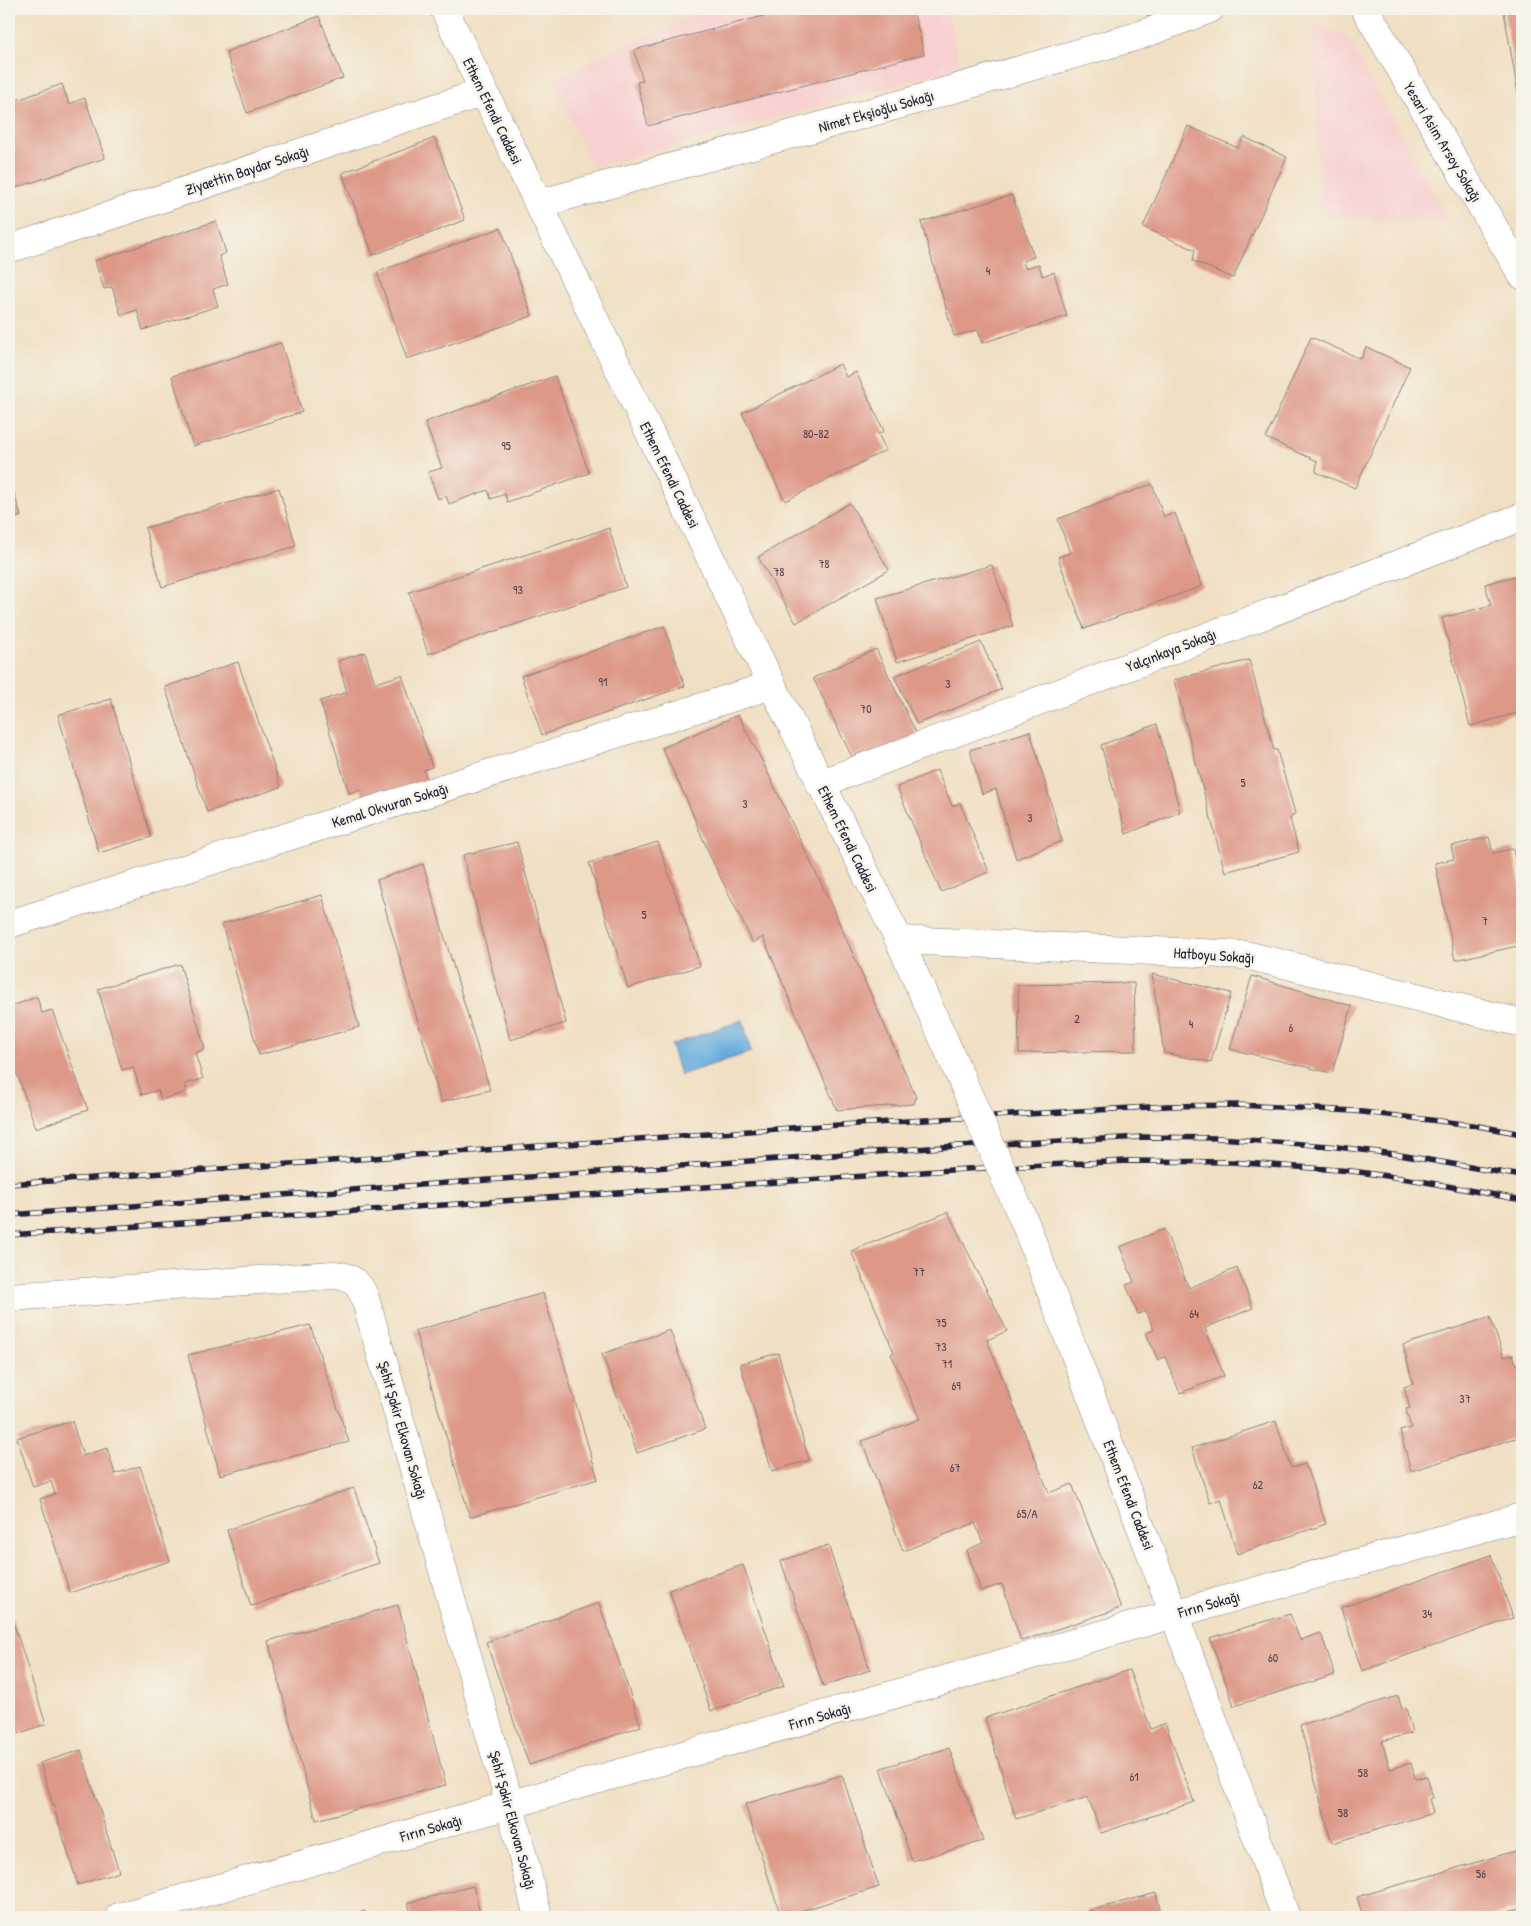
<svg xmlns="http://www.w3.org/2000/svg" width="1531" height="1926" viewBox="0 0 1531 1926" font-family="'Patrick Hand',sans-serif">
  <style>
    .built { fill: #f7d0cf }
    .water { fill: #65acdc; stroke: #44678c }
    .building { fill: #dd9887 }
    .lines { fill: none; stroke-linecap: round; stroke-linejoin: round }
    .minor-casing { stroke: #89807e; stroke-width: 29 }
    .secondary-casing { stroke: #89807e; stroke-width: 29 }
    .minor { stroke: #fff; stroke-width: 28 }
    .secondary { stroke: #fff; stroke-width: 28 }
    .rail-casing { stroke: #22223b; stroke-width: 5.5 }
    .rail { stroke: #f7f3e8; stroke-width: 4; stroke-dasharray: 11; stroke-linecap: butt }
    .secondary-bridge-casing { stroke: #89807e; stroke-width: 29; stroke-linecap: butt }
    .secondary-bridge { stroke: #fff; stroke-width: 28 }
    .labels { text-anchor: middle; dominant-baseline: central; stroke-width: 5; stroke-linejoin: round; paint-order: stroke }
    .number-label { font-size: 12px; fill: #51404e }
    .street-label { font-size: 15px; fill: #22223b; stroke: #f7f3e8 }
  </style>
  <rect width="100%" height="100%" fill="#f7f3e8"/>
  <filter id="ink" filterUnits="userSpaceOnUse"><feTurbulence type="fractalNoise" baseFrequency=".02" numOctaves="2"/><feDisplacementMap in="SourceGraphic" scale="10" xChannelSelector="R" yChannelSelector="G"/><feConvolveMatrix kernelMatrix="1 2 1 2 8 2 1 2 1" color-interpolation-filters="sRGB"/></filter>
  <filter id="wash" filterUnits="userSpaceOnUse"><feTurbulence type="fractalNoise" baseFrequency=".0096" numOctaves="4" result="noise"/><feDisplacementMap in="SourceGraphic" scale="20" xChannelSelector="R" yChannelSelector="G"/><feGaussianBlur stdDeviation="1.12" result="paint"/><feColorMatrix in="noise" values="0 0 0 0 0 0 0 0 0 0 0 0 0 0 0 0 0 1.4 0 .05"/><feComposite in="paint" operator="in"/></filter>
  <g filter="url(#wash)">
    <rect width="100%" height="100%" fill="#f0dfc2"/>
    <g class="built">
      <polygon points="710,9 946,9 961,67 593,168 552,78"/>
      <polygon points="1313,24 1346,36 1450,223 1319,216"/>
    </g>
    <polygon class="water" points="743,1020 751,1052 680,1075 671,1045"/>
    <g id="blocks">
      <g class="building">
        <polygon points="790,9 907,9 908,15 914,13 924,54 648,126 637,82 643,81 634,50"/>
        <polygon points="1145,9 1175,9 1150,20"/>
        <polygon points="1521,9 1522,111 1521,111 1504,12"/>
        <polygon points="319,16 343,78 247,113 226,52"/>
        <polygon points="62,84 69,104 85,98 105,158 9,190 9,103"/>
        <polygon points="1188,126 1238,148 1244,137 1287,157 1233,278 1193,261 1195,250 1143,227"/>
        <polygon points="435,138 465,220 373,255 342,173"/>
        <polygon points="1012,195 1034,257 1023,261 1025,268 1039,264 1042,276 1054,272 1067,316 982,343 978,330 954,336 921,222"/>
        <polygon points="216,221 226,253 219,256 228,284 213,289 218,306 143,330 137,310 121,315 112,287 104,289 95,261"/>
        <polygon points="501,228 532,316 407,359 377,272"/>
        <polygon points="1311,337 1361,359 1366,347 1410,367 1355,488 1316,472 1317,461 1266,438"/>
        <polygon points="281,343 302,412 193,446 172,376"/>
        <polygon points="840,364 846,377 856,372 884,431 878,434 886,450 785,501 742,413"/>
        <polygon points="555,376 589,473 507,502 505,494 491,499 488,490 449,504 446,496 438,499 428,472 442,468 425,422"/>
        <polygon points="9,477 21,516 9,520"/>
        <polygon points="1152,484 1164,517 1175,513 1202,586 1084,629 1058,557 1070,553 1058,519"/>
        <polygon points="279,488 296,546 162,587 145,528"/>
        <polygon points="850,503 889,570 796,623 758,557"/>
        <polygon points="609,528 626,587 428,654 409,592"/>
        <polygon points="992,565 1013,626 897,662 877,598"/>
        <polygon points="1522,574 1522,730 1517,713 1470,726 1442,618 1491,605 1485,584"/>
        <polygon points="664,626 685,686 542,735 521,676"/>
        <polygon points="981,642 1002,689 917,724 894,676"/>
        <polygon points="876,649 919,739 857,767 813,678"/>
        <polygon points="365,652 375,683 402,675 432,767 424,770 427,780 364,800 361,790 349,793 320,701 347,692 338,661"/>
        <polygon points="1249,660 1274,750 1277,750 1295,813 1290,819 1299,852 1225,872 1174,680"/>
        <polygon points="238,662 281,787 207,812 165,687"/>
        <polygon points="111,699 151,837 99,853 58,715"/>
        <polygon points="738,715 762,761 830,902 916,1097 914,1104 837,1110 763,937 753,943 710,856 686,798 662,748"/>
        <polygon points="1157,724 1180,812 1126,834 1101,745"/>
        <polygon points="1030,731 1062,841 1016,859 996,789 982,794 970,750"/>
        <polygon points="937,770 952,806 960,803 989,872 941,892 897,787"/>
        <polygon points="1489,837 1493,853 1513,849 1522,894 1522,945 1455,960 1435,863 1454,859 1451,846"/>
        <polygon points="517,842 566,1023 510,1040 463,855"/>
        <polygon points="658,842 700,966 628,988 589,863"/>
        <polygon points="423,864 490,1090 441,1102 377,880"/>
        <polygon points="322,895 359,1027 259,1055 222,924"/>
        <polygon points="180,964 205,1049 195,1053 203,1079 185,1084 187,1092 161,1100 158,1090 142,1095 133,1067 122,1070 98,989"/>
        <polygon points="1152,974 1231,993 1211,1062 1164,1053"/>
        <polygon points="1252,976 1352,1006 1332,1073 1230,1049"/>
        <polygon points="1134,983 1136,1051 1019,1053 1018,985"/>
        <polygon points="37,997 42,1013 52,1010 88,1110 36,1128 9,1051 9,1007"/>
        <polygon points="948,1212 1007,1331 987,1340 1049,1493 1072,1484 1121,1608 1021,1641 1002,1584 981,1591 967,1550 983,1543 975,1523 903,1551 862,1441 920,1419 891,1354 894,1352 851,1251"/>
        <polygon points="1164,1229 1189,1288 1237,1268 1253,1308 1205,1328 1224,1376 1180,1393 1165,1357 1158,1360 1146,1333 1154,1330 1146,1311 1138,1314 1126,1285 1134,1282 1120,1247"/>
        <polygon points="543,1293 598,1479 470,1517 415,1331"/>
        <polygon points="1490,1317 1504,1357 1513,1355 1520,1374 1522,1374 1522,1436 1411,1471 1400,1431 1411,1428 1406,1409 1410,1408 1404,1387 1413,1384 1403,1345"/>
        <polygon points="310,1325 349,1442 220,1475 188,1355"/>
        <polygon points="670,1330 705,1429 637,1453 602,1354"/>
        <polygon points="778,1353 809,1460 772,1471 740,1364"/>
        <polygon points="72,1421 83,1456 107,1448 115,1474 140,1466 170,1561 70,1593 40,1499 55,1494 51,1481 33,1487 17,1438"/>
        <polygon points="1276,1421 1291,1468 1305,1464 1326,1524 1237,1554 1221,1499 1210,1503 1192,1448"/>
        <polygon points="354,1488 379,1563 251,1606 227,1530"/>
        <polygon points="828,1545 870,1670 823,1686 781,1561"/>
        <polygon points="1491,1555 1513,1618 1362,1671 1341,1608"/>
        <polygon points="743,1565 784,1686 711,1711 669,1590"/>
        <polygon points="599,1603 641,1726 529,1765 486,1642"/>
        <polygon points="398,1605 446,1785 316,1820 268,1641"/>
        <polygon points="9,1609 46,1724 9,1737"/>
        <polygon points="1290,1614 1300,1640 1321,1633 1335,1675 1234,1706 1210,1638"/>
        <polygon points="1129,1670 1151,1729 1165,1723 1194,1802 1101,1833 1088,1797 1016,1819 985,1718"/>
        <polygon points="1398,1696 1402,1709 1406,1708 1412,1733 1382,1741 1390,1769 1411,1763 1415,1779 1427,1776 1433,1798 1429,1799 1433,1813 1332,1843 1300,1725"/>
        <polygon points="949,1748 983,1841 912,1861 881,1768"/>
        <polygon points="81,1750 119,1872 78,1885 40,1763"/>
        <polygon points="842,1775 879,1887 781,1917 745,1804"/>
        <polygon points="1522,1849 1522,1908 1489,1917 1363,1917 1357,1897"/>
        <polygon points="473,1886 481,1917 412,1917 408,1903"/>
        <polygon points="1156,1893 1162,1917 1089,1917 1088,1911"/>
        <polygon points="365,1911 366,1917 343,1917"/>
      </g>
    </g>
  </g>
  <g filter="url(#ink)">
    <use href="#blocks" fill-opacity="0" stroke="#89807e" stroke-width="1"/>
    <g class="lines">
      <g class="minor-casing">
        <g id="minor">
          <polyline points="1365,9 1522,275"/>
          <polyline points="538,204 905,103 1141,35 1210,9"/>
          <polyline points="9,249 484,92"/>
          <polyline points="820,784 1522,517"/>
          <polyline points="9,924 772,685"/>
          <polyline points="899,940 1246,955 1522,1023"/>
          <path d="M9,1297L334,1275C350,1276 359,1282 365,1298L510,1805L538,1917"/>
          <polyline points="119,1917 1174,1614 1522,1517"/>
        </g>
      </g>
      <g class="secondary-casing">
        <g id="secondary">
          <polyline points="444,9 772,685 899,940 961,1078"/>
          <polyline points="1025,1223 1174,1614 1286,1917"/>
        </g>
      </g>
      <use href="#minor" class="minor"/>
      <use href="#secondary" class="secondary"/>
      <g class="rail-casing">
        <g id="rail">
          <polyline points="9,1184 805,1127 1167,1106 1238,1105 1354,1111 1473,1125 1522,1134"/>
          <polyline points="9,1215 957,1146 1144,1137 1219,1138 1329,1146 1394,1154 1522,1176"/>
          <polyline points="9,1235 966,1169 1128,1161 1232,1162 1352,1171 1415,1180 1522,1200"/>
        </g>
      </g>
      <use href="#rail" class="rail"/>
      <g class="secondary-bridge-casing">
        <polyline id="secondary-bridge" points="961,1078 1025,1223"/>
      </g>
      <use href="#secondary-bridge" class="secondary-bridge"/>
    </g>
  </g>
  <g class="labels">
    <g class="number-label">
      <text x="988" y="270">4</text>
      <text x="816" y="433">80-82</text>
      <text x="506" y="445">95</text>
      <text x="824" y="563">78</text>
      <text x="779" y="571">78</text>
      <text x="518" y="589">93</text>
      <text x="603" y="681">91</text>
      <text x="948" y="683">3</text>
      <text x="866" y="708">70</text>
      <text x="1243" y="782">5</text>
      <text x="745" y="803">3</text>
      <text x="1030" y="817">3</text>
      <text x="644" y="914">5</text>
      <text x="1485" y="920">7</text>
      <text x="1077" y="1018">2</text>
      <text x="1191" y="1023">4</text>
      <text x="1291" y="1027">6</text>
      <text x="919" y="1271">77</text>
      <text x="1194" y="1313">64</text>
      <text x="941" y="1322">75</text>
      <text x="941" y="1346">73</text>
      <text x="947" y="1363">71</text>
      <text x="956" y="1385">69</text>
      <text x="1465" y="1398">37</text>
      <text x="955" y="1467">67</text>
      <text x="1258" y="1484">62</text>
      <text x="1027" y="1513">65/A</text>
      <text x="1427" y="1613">34</text>
      <text x="1273" y="1657">60</text>
      <text x="1363" y="1772">58</text>
      <text x="1134" y="1776">61</text>
      <text x="1343" y="1812">58</text>
      <text x="1481" y="1873">56</text>
    </g>
    <g class="street-label">
      <text transform="translate(493 111) rotate(64)">Ethem Efendi Caddesi</text>
      <text transform="translate(876 111) rotate(-16)">Nimet Ekşioğlu Sokağı</text>
      <text transform="translate(1443 142) rotate(59)">Yesari Asim Arsoy Sokağı</text>
      <text transform="translate(247 170) rotate(-18)">Ziyaettin Baydar Sokağı</text>
      <text transform="translate(670 475) rotate(64)">Ethem Efendi Caddesi</text>
      <text transform="translate(1171 650) rotate(-21)">Yalçınkaya Sokağı</text>
      <text transform="translate(390 805) rotate(-17)">Kemal Okvuran Sokağı</text>
      <text transform="translate(848 839) rotate(64)">Ethem Efendi Caddesi</text>
      <text transform="translate(1214 955) rotate(4)">Hatboyu Sokağı</text>
      <text transform="translate(403 1430) rotate(74)">Şehit Şakir Elkovan Sokağı</text>
      <text transform="translate(1129 1495) rotate(69)">Ethem Efendi Caddesi</text>
      <text transform="translate(1209 1604) rotate(-16)">Fırın Sokağı</text>
      <text transform="translate(820 1716) rotate(-16)">Fırın Sokağı</text>
      <text transform="translate(513 1820) rotate(75)">Şehit Şakir Elkovan Sokağı</text>
      <text transform="translate(431 1828) rotate(-16)">Fırın Sokağı</text>
    </g>
  </g>
  <rect width="1531" height="1926" fill="none" stroke="#f7f3e8" stroke-width="30"/>
</svg>
